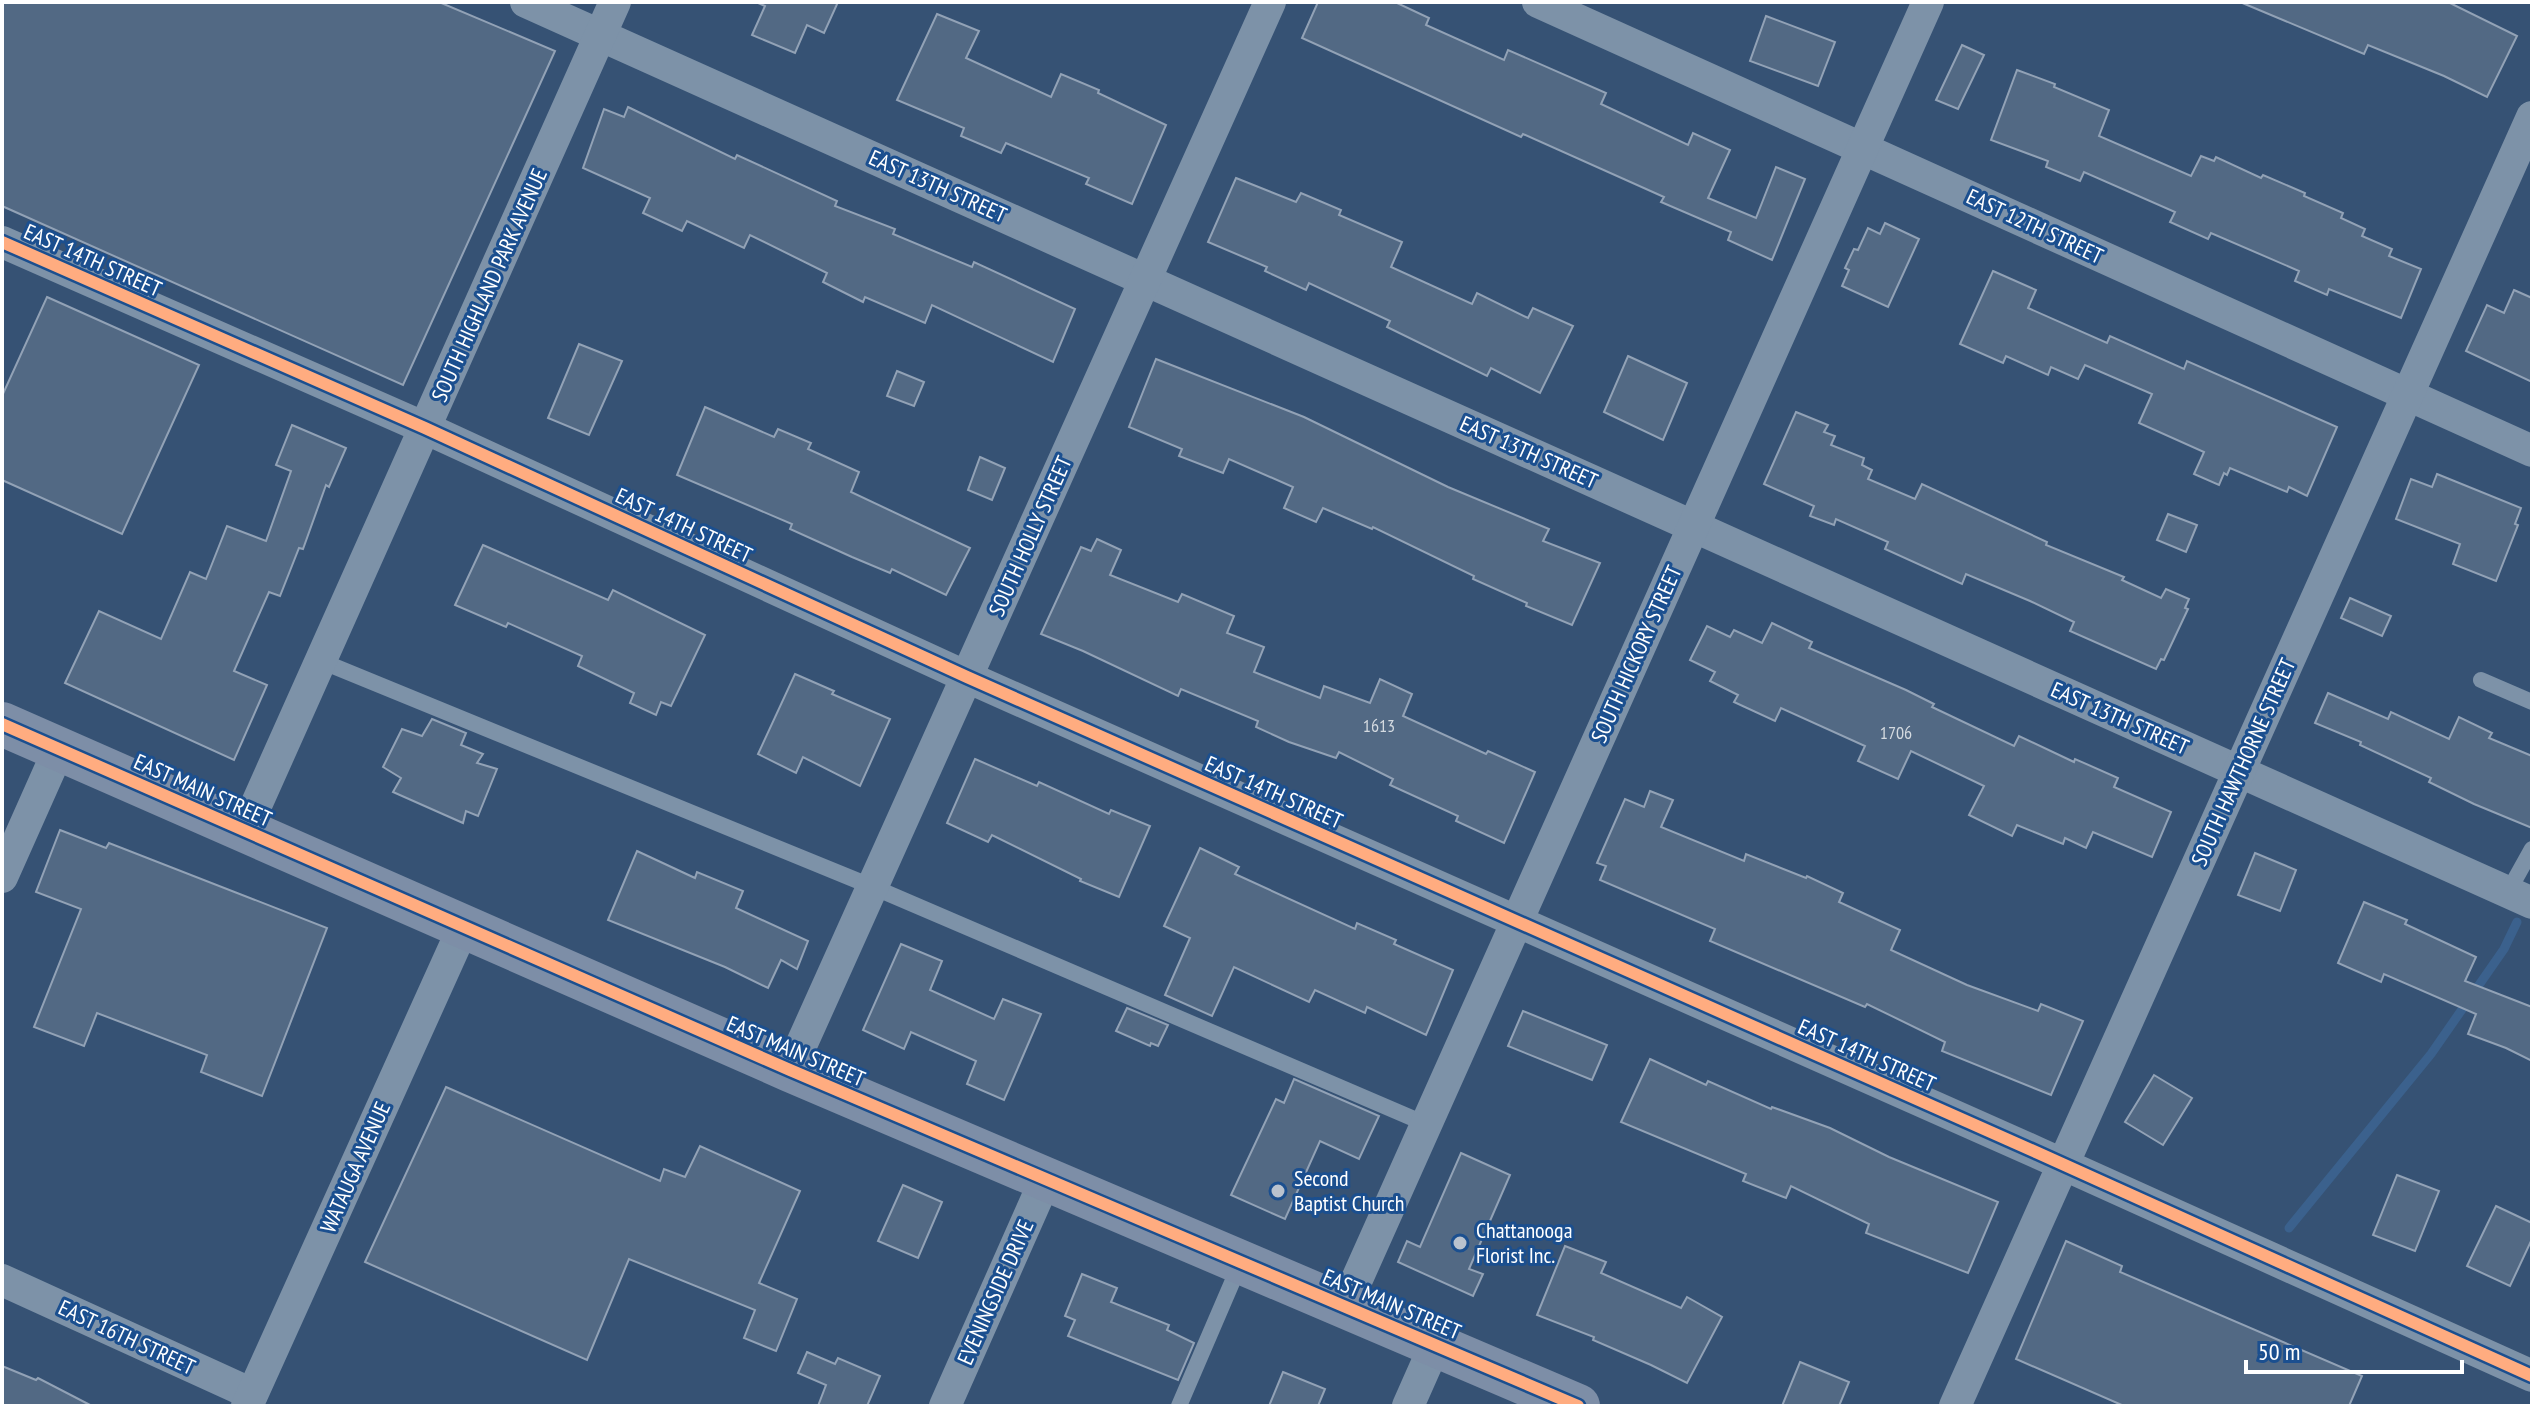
<svg xmlns="http://www.w3.org/2000/svg" width="2534" height="1408" viewBox="0 0 2534 1408" font-family="'PT Sans Narrow',sans-serif">
  <style>
    .lines { fill: none; stroke-linecap: round; stroke-linejoin: round }
    .stream { stroke: #3b618d; stroke-width: 9 }
    .building { fill: #526984; stroke: #92a2b6; stroke-width: 2 }
    .service { stroke: #7d92a8; stroke-width: 16 }
    .minor { stroke: #7d92a8; stroke-width: 32 }
    .primary { stroke: #7d8ea7; stroke-width: 44 }
    .cycleway-casing { stroke: #1b4f8f; stroke-width: 17 }
    .cycleway { stroke: #ffac80; stroke-width: 12 }
    .poi-dot { fill: #b9c2ce; stroke: #1b4f8f; stroke-width: 3 }
    .labels { text-anchor: middle; dominant-baseline: central; stroke-width: 6; stroke-linejoin: round; paint-order: stroke }
    .number-label { font-size: 18px; fill: #d4dae0 }
    .street-label { font-size: 22px; fill: #fff; stroke: #1b4f8f }
    .poi-label { font-size: 22px; fill: #fff; stroke: #1b4f8f; text-anchor: start }
  </style>
  <rect width="100%" height="100%" fill="#365274"/>
  <g class="lines">
    <polyline class="stream" points="2289,1228 2431,1054 2504,949 2517,922"/>
  </g>
  <g class="building">
    <polygon points="2,2 439,2 555,51 403,385 2,206"/>
    <polygon points="756,2 838,2 824,33 807,25 795,53 752,35 765,6"/>
    <polygon points="1318,2 1395,2 1429,18 1426,25 1504,60 1508,50 1606,93 1601,104 1688,145 1693,133 1730,150 1708,198 1756,218 1776,167 1805,179 1772,260 1728,240 1731,232 1661,202 1664,197 1523,134 1521,137 1302,38"/>
    <polygon points="2240,2 2448,2 2517,36 2487,97 2444,76 2368,45 2364,54"/>
    <polygon points="937,14 979,31 966,58 1051,97 1061,74 1099,90 1098,93 1166,125 1132,204 1086,184 1089,178 1006,143 1001,153 961,136 964,128 897,100"/>
    <polygon points="1766,16 1835,42 1818,86 1750,61"/>
    <polygon points="1962,45 1984,55 1958,109 1936,100"/>
    <polygon points="2017,70 2055,84 2054,87 2109,110 2099,136 2191,176 2201,156 2214,161 2216,157 2261,178 2263,175 2305,193 2304,196 2343,213 2341,218 2365,229 2362,236 2392,249 2389,256 2421,269 2401,318 2329,289 2327,295 2295,281 2299,271 2211,233 2208,239 2170,222 2175,212 2084,172 2080,181 2046,167 2048,161 1991,140"/>
    <polygon points="628,107 735,159 737,155 837,201 835,206 895,229 893,234 972,267 974,262 1075,309 1053,362 932,305 925,323 865,297 863,302 823,282 827,273 750,235 744,248 687,221 682,231 643,213 650,198 583,168 604,109 624,117"/>
    <polygon points="1236,178 1296,202 1301,193 1341,210 1339,215 1402,242 1391,267 1472,304 1477,293 1528,318 1533,308 1573,326 1540,393 1491,368 1487,376 1387,327 1390,321 1309,283 1306,290 1265,271 1267,267 1208,242"/>
    <polygon points="1885,223 1919,239 1888,307 1842,286 1849,270 1845,268 1854,249 1858,250 1868,228 1880,234"/>
    <polygon points="1993,271 2036,290 2028,308 2107,343 2110,336 2184,369 2187,361 2337,427 2307,496 2289,487 2287,492 2230,468 2227,475 2224,473 2219,485 2194,474 2204,452 2139,423 2152,394 2085,365 2078,379 2051,367 2048,375 2006,356 2003,363 1960,344"/>
    <polygon points="2514,290 2532,298 2532,382 2466,351 2487,305 2504,313"/>
    <polygon points="47,297 199,365 122,534 2,480 2,396"/>
    <polygon points="579,344 622,361 589,435 548,418"/>
    <polygon points="1628,356 1687,383 1663,440 1604,412"/>
    <polygon points="1156,359 1304,417 1448,487 1549,529 1543,541 1600,563 1572,625 1526,606 1527,603 1473,579 1474,576 1373,527 1372,529 1323,508 1316,522 1284,508 1293,487 1229,459 1223,473 1179,456 1182,449 1129,427"/>
    <polygon points="897,371 924,382 914,406 887,396"/>
    <polygon points="705,407 774,437 778,429 811,443 808,449 859,472 851,492 970,548 946,595 892,569 890,573 852,557 790,529 792,524 677,475"/>
    <polygon points="1796,412 1828,425 1824,432 1835,436 1831,445 1864,458 1862,465 1872,470 1868,479 1915,499 1922,484 2047,542 2046,545 2124,577 2122,580 2161,598 2166,589 2189,599 2185,608 2188,609 2164,660 2161,659 2156,669 2070,631 2074,622 2030,601 1966,574 1962,584 1885,549 1888,542 1836,519 1834,525 1810,516 1814,506 1764,484"/>
    <polygon points="292,425 346,448 329,487 326,485 303,549 299,548 280,596 269,592 234,671 267,685 234,760 65,683 99,611 161,639 190,572 206,579 227,526 266,541 291,471 276,465"/>
    <polygon points="980,457 1005,468 992,500 968,490"/>
    <polygon points="2437,474 2521,508 2515,524 2518,525 2496,581 2453,564 2460,544 2396,519 2411,479 2432,487"/>
    <polygon points="2168,514 2197,525 2186,552 2157,540"/>
    <polygon points="1097,539 1121,550 1110,575 1178,602 1182,594 1234,616 1227,633 1264,647 1254,672 1320,698 1324,686 1370,703 1380,679 1412,694 1403,716 1486,754 1488,751 1535,772 1504,843 1456,821 1458,816 1390,785 1393,779 1339,752 1336,758 1289,742 1256,727 1258,721 1181,689 1178,696 1083,651 1041,634 1081,547 1091,551"/>
    <polygon points="483,545 608,600 613,590 705,635 671,706 661,702 656,715 630,703 634,693 578,666 582,656 508,623 506,627 455,605"/>
    <polygon points="2350,598 2391,616 2382,636 2341,618"/>
    <polygon points="1772,623 1812,642 1809,648 1906,690 1934,704 1932,707 2014,746 2019,736 2074,762 2075,759 2118,778 2114,787 2171,812 2152,857 2093,832 2086,848 2065,838 2063,844 2017,825 2012,836 1969,815 1984,786 1911,751 1898,779 1858,761 1865,746 1781,708 1775,721 1734,702 1738,695 1710,681 1715,672 1690,660 1707,626 1730,637 1734,630 1762,643"/>
    <polygon points="795,674 834,691 832,694 890,719 860,786 803,757 796,773 758,754"/>
    <polygon points="2328,693 2388,719 2391,712 2449,739 2459,717 2492,733 2489,738 2532,756 2532,828 2474,804 2429,782 2431,778 2360,745 2361,742 2315,723"/>
    <polygon points="432,719 466,733 461,745 483,754 477,763 497,769 478,816 466,811 463,823 393,792 401,778 383,767 402,729 422,736"/>
    <polygon points="975,759 1037,786 1039,782 1109,814 1111,810 1150,826 1119,897 1080,881 1081,879 992,835 988,842 947,823"/>
    <polygon points="1650,791 1673,800 1661,827 1744,861 1746,854 1806,878 1807,876 1843,893 1839,902 1900,930 1891,950 1967,985 2038,1011 2041,1004 2083,1021 2051,1095 1942,1051 1945,1042 1867,1004 1865,1007 1710,941 1715,929 1600,880 1606,866 1597,863 1625,799 1644,807"/>
    <polygon points="60,830 106,848 109,843 327,928 262,1096 201,1072 207,1055 97,1013 84,1046 34,1027 81,909 36,892"/>
    <polygon points="1200,848 1239,867 1235,874 1355,929 1357,923 1396,940 1394,944 1453,970 1426,1035 1367,1007 1365,1013 1315,990 1309,1002 1234,967 1212,1016 1165,995 1190,938 1164,926"/>
    <polygon points="637,851 695,878 697,872 743,891 736,908 808,941 797,969 781,960 768,988 725,967 608,920"/>
    <polygon points="2255,853 2296,870 2280,911 2238,895"/>
    <polygon points="2364,902 2407,920 2405,924 2476,957 2465,981 2532,1007 2532,1061 2506,1048 2468,1034 2476,1014 2384,974 2381,982 2338,963"/>
    <polygon points="901,944 942,961 930,990 994,1019 1003,999 1041,1014 1004,1100 967,1084 976,1061 911,1032 904,1049 863,1030"/>
    <polygon points="1127,1008 1168,1025 1158,1046 1151,1043 1150,1046 1116,1031"/>
    <polygon points="1523,1011 1607,1045 1592,1080 1508,1046"/>
    <polygon points="1650,1059 1706,1085 1708,1081 1771,1109 1772,1107 1830,1128 1889,1157 1998,1202 1968,1273 1866,1233 1869,1224 1791,1186 1786,1198 1743,1181 1746,1174 1621,1122"/>
    <polygon points="2154,1075 2192,1098 2163,1145 2125,1122"/>
    <polygon points="1294,1079 1379,1116 1359,1159 1320,1141 1285,1219 1231,1195 1276,1099 1284,1103"/>
    <polygon points="446,1087 660,1181 664,1169 685,1177 700,1146 800,1191 759,1283 797,1299 776,1351 744,1338 755,1310 629,1259 587,1360 365,1262"/>
    <polygon points="1461,1153 1510,1175 1469,1269 1483,1274 1473,1296 1398,1262 1407,1241 1420,1247"/>
    <polygon points="2397,1175 2439,1191 2415,1251 2373,1235"/>
    <polygon points="903,1185 942,1202 918,1258 878,1241"/>
    <polygon points="2496,1206 2532,1223 2532,1239 2510,1286 2467,1266"/>
    <polygon points="2066,1241 2122,1266 2120,1272 2362,1376 2349,1406 2124,1406 2016,1359"/>
    <polygon points="1565,1246 1606,1262 1601,1273 1681,1308 1687,1297 1722,1317 1687,1383 1651,1365 1593,1340 1594,1337 1537,1315"/>
    <polygon points="1082,1274 1117,1288 1111,1302 1169,1325 1167,1330 1194,1343 1178,1380 1068,1336 1075,1320 1065,1316"/>
    <polygon points="807,1352 835,1364 838,1358 880,1376 867,1406 818,1406 826,1385 798,1373"/>
    <polygon points="1800,1362 1849,1382 1839,1406 1782,1406"/>
    <polygon points="2,1366 36,1380 38,1378 92,1406 2,1406"/>
    <polygon points="1283,1372 1325,1389 1318,1406 1269,1406"/>
  </g>
  <g class="lines">
    <g class="service">
      <polyline points="321,661 873,887 1426,1124"/>
      <polyline points="2481,680 2532,702"/>
      <polyline points="2508,892 2532,849"/>
      <polyline points="1179,1406 1240,1264"/>
    </g>
    <g class="minor">
      <polyline points="526,2 2532,903"/>
      <polyline points="1538,2 2532,451"/>
      <polyline points="2,242 425,428 967,677 2038,1153 2532,1376"/>
      <polyline points="245,830 615,2"/>
      <polyline points="2,877 59,749"/>
      <polyline points="790,1070 1270,2"/>
      <polyline points="2,1280 252,1394"/>
      <polyline points="1345,1306 1928,2"/>
      <polyline points="247,1406 463,928"/>
      <polyline points="945,1406 1046,1178"/>
      <polyline points="1408,1406 1435,1345"/>
      <polyline points="1955,1406 2532,117"/>
    </g>
    <polyline class="primary" points="2,724 790,1070 1578,1406"/>
    <g class="cycleway-casing">
      <g id="cycleway">
        <polyline points="2,242 425,428 967,677 2038,1153 2532,1376"/>
        <polyline points="2,724 790,1070 1578,1406"/>
      </g>
    </g>
    <use href="#cycleway" class="cycleway"/>
  </g>
  <g class="poi-dot">
    <circle cx="1278" cy="1191" r="8"/>
    <circle cx="1460" cy="1243" r="8"/>
  </g>
  <g class="labels">
    <g class="number-label">
      <text x="1379" y="725">1613</text>
      <text x="1896" y="732">1706</text>
    </g>
    <g class="street-label">
      <text transform="translate(938 186) rotate(24)">EAST 13TH STREET</text>
      <text transform="translate(2035 226) rotate(25)">EAST 12TH STREET</text>
      <text transform="translate(93 260) rotate(24)">EAST 14TH STREET</text>
      <text transform="translate(489 285) rotate(-66)">SOUTH HIGHLAND PARK AVENUE</text>
      <text transform="translate(1529 452) rotate(24)">EAST 13TH STREET</text>
      <text transform="translate(684 525) rotate(25)">EAST 14TH STREET</text>
      <text transform="translate(1030 536) rotate(-66)">SOUTH HOLLY STREET</text>
      <text transform="translate(1636 654) rotate(-66)">SOUTH HICKORY STREET</text>
      <text transform="translate(2120 718) rotate(24)">EAST 13TH STREET</text>
      <text transform="translate(2243 762) rotate(-66)">SOUTH HAWTHORNE STREET</text>
      <text transform="translate(203 790) rotate(24)">EAST MAIN STREET</text>
      <text transform="translate(1274 792) rotate(24)">EAST 14TH STREET</text>
      <text transform="translate(796 1051) rotate(23)">EAST MAIN STREET</text>
      <text transform="translate(1867 1055) rotate(24)">EAST 14TH STREET</text>
      <text transform="translate(355 1167) rotate(-66)">WATAUGA AVENUE</text>
      <text transform="translate(995 1292) rotate(-66)">EVENINGSIDE DRIVE</text>
      <text transform="translate(1392 1304) rotate(23)">EAST MAIN STREET</text>
      <text transform="translate(127 1337) rotate(25)">EAST 16TH STREET</text>
    </g>
    <g class="poi-label">
      <text x="1294" y="1178">Second<tspan x="1294" dy="25">Baptist Church</tspan></text>
      <text x="1476" y="1230">Chattanooga<tspan x="1476" dy="25">Florist Inc.</tspan></text>
    </g>
  </g>
  <rect width="2534" height="1408" fill="none" stroke="#ffffff" stroke-width="8"/>
  <path d="M2246 1360v12h216v-12" fill="none" stroke="#ffffff" stroke-width="4"/>
  <text x="2258" y="1360" font-size="24" fill="#ffffff" stroke="#1b4f8f" stroke-width="6" paint-order="stroke">50 m</text>
</svg>
